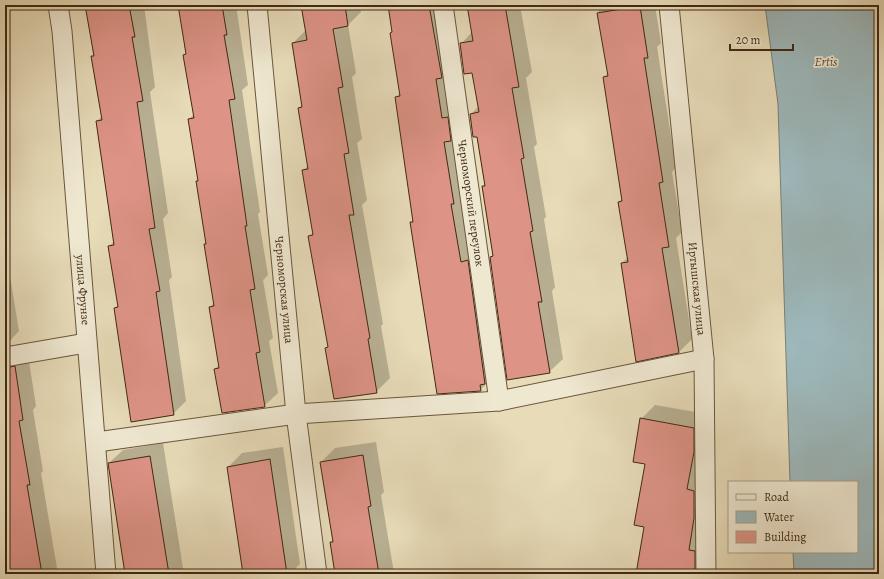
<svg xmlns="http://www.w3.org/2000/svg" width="884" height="579" viewBox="0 0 884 579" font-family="Alegreya,serif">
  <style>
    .water { fill: #9db8bb; stroke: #787f78 }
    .shadow { fill: #0003 }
    .building { fill: #dd9386; stroke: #402913 }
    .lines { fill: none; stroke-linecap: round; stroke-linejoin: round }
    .minor-casing { stroke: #6a563c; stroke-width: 21 }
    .minor { stroke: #efe8d1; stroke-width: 19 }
    .labels { text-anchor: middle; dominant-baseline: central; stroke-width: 3.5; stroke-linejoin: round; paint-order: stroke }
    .street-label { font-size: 12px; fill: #402913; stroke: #efe8d1 }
    .water-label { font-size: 13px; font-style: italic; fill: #574d3d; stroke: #efe8d1 }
  </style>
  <rect width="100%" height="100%" fill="#e7dbb8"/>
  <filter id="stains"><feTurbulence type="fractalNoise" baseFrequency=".005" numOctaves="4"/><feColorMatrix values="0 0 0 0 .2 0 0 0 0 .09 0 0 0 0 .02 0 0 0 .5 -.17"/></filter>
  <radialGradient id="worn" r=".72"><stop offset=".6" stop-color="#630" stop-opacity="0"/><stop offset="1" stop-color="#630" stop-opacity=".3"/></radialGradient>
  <polygon class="water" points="765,5 879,5 879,574 794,574 793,552 857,552 857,482 790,482 778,104"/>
  <g class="shadow">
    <polygon points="86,5 144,5 155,87 150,92 168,213 163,219 172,277 169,280 186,401 173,414 115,308 119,304 109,246 115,241 97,121 102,116"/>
    <polygon points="179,5 236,5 248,85 242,90 260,212 258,214 268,275 263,280 273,338 269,341 278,393 264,406 215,369 219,365 210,307 214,303 205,244 207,242 189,119 194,114"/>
    <polygon points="302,5 360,5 361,12 348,25 356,73 352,77 362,139 357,143 367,200 362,205 383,324 381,326 390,378 376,392 326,348 329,346 309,236 314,232 303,170 308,166 299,108 303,104 293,43 306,30"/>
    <polygon points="388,5 445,5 494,377 480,390 411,222 414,220 396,97 401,92"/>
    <polygon points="468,5 520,5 532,72 526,78 537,144 534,147 546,217 544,219 555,287 552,291 563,359 549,372 491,257 494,254 483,187 486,184 477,136 471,114 479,106 473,72 461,44 472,32"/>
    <polygon points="598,5 655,5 661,43 657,47 676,168 672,172 682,232 676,238 692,339 679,352 622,263 628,257 619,202 623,198 604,77 608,73"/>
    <polygon points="5,246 19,331 7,344 10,350 28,355 36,406 33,410 43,471 41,473 58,574 5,574"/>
    <polygon points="655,405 707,414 705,574 637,574 645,526 646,463 641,419"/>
    <polygon points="376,442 384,492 381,495 394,573 336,574 331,543 334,539 321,462 335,448"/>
    <polygon points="163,443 184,574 126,574 109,463 123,450"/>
    <polygon points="283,447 300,564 296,568 297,574 244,574 228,467 242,453"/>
  </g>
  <g class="building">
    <polygon points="85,5 129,5 135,37 132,37 143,101 137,102 155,228 149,229 160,291 156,292 174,415 131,422 114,308 118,307 108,246 114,245 96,121 102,120 91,56 94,56"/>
    <polygon points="178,5 222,5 227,35 224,35 235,99 229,100 247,226 245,226 255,289 250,290 260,352 256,353 265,407 222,413 214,369 219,368 209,307 214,306 204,244 206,244 196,181 198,181 188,119 194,118 183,55 186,54"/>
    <polygon points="301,5 345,5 348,26 333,29 343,87 338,88 349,153 344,154 354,215 349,215 370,338 368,339 377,393 334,399 325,348 328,347 308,236 313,235 302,170 308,169 298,108 302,107 292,43 307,40"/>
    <polygon points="388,5 429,5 442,78 436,79 442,118 448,117 451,141 444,142 454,204 451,204 461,262 468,260 485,384 480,385 481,391 437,394 410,222 413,222 395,97 400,96 390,33 392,32"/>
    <polygon points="467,5 505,5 519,87 512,88 524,158 521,159 533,231 530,232 542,302 538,302 550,373 507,380 490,257 493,256 482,186 485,186 477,137 473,137 470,114 479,112 472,73 464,74 460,43 473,41"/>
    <polygon points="640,6 648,58 644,58 663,182 659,183 669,247 662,248 679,353 636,362 621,263 628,262 618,202 622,201 603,77 608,76 597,13"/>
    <polygon points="15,366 23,420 19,421 30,485 27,485 42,574 5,574 5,368"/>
    <polygon points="640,418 694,428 694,452 687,489 694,491 694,518 689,550 695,551 695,574 636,574 644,527 634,525 645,464 633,462"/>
    <polygon points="363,455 371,506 368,507 379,574 335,574 330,542 333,542 320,462"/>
    <polygon points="150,456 169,574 125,574 108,463"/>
    <polygon points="270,459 287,574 243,574 227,467"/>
  </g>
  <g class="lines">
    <g class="minor-casing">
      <g id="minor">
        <path id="s1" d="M58,5L62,31L106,574"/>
        <path id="s2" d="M257,5L296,414L317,574"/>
        <path id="s3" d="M443,5L499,401"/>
        <path id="s4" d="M669,5L704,359L706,574"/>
        <polyline points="5,357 86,343"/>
        <polyline points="97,442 296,414 499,401 704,359"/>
      </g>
    </g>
    <use href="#minor" class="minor"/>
  </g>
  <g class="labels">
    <g class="street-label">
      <text stroke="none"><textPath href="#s3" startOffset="200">Черноморский переулок</textPath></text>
      <text stroke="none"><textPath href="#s1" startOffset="286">улица Фрунзе</textPath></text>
      <text stroke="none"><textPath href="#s4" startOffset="285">Иртышская улица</textPath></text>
      <text stroke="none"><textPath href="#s2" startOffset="286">Черноморская улица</textPath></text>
    </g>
    <g class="water-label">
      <text x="826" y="61">Ertis</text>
    </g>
  </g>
  <rect width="884" height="579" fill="none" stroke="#e7dbb8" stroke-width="20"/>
  <rect x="6" y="6" width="872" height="567" fill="none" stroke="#402913" stroke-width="2"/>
  <rect x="10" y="10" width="864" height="559" fill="none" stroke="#402913"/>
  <rect x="728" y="481" width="130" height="72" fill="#efe8d1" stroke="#a99c85"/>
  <rect x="736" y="494" width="20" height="6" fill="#efe8d1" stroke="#a99c85"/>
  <text x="764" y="501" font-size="12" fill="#402913">Road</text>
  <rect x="736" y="511" width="20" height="12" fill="#9db8bb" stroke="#a99c85"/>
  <text x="764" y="521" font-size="12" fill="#402913">Water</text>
  <rect x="736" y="531" width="20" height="12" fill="#dd9386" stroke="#a99c85"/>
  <text x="764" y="541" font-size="12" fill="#402913">Building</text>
  <path d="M730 44v6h63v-6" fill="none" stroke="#402913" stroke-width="2"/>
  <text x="736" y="44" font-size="12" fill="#402913" stroke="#efe8d1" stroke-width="3" paint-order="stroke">20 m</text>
  <rect width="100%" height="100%" filter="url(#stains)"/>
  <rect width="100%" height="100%" fill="url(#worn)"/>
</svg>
